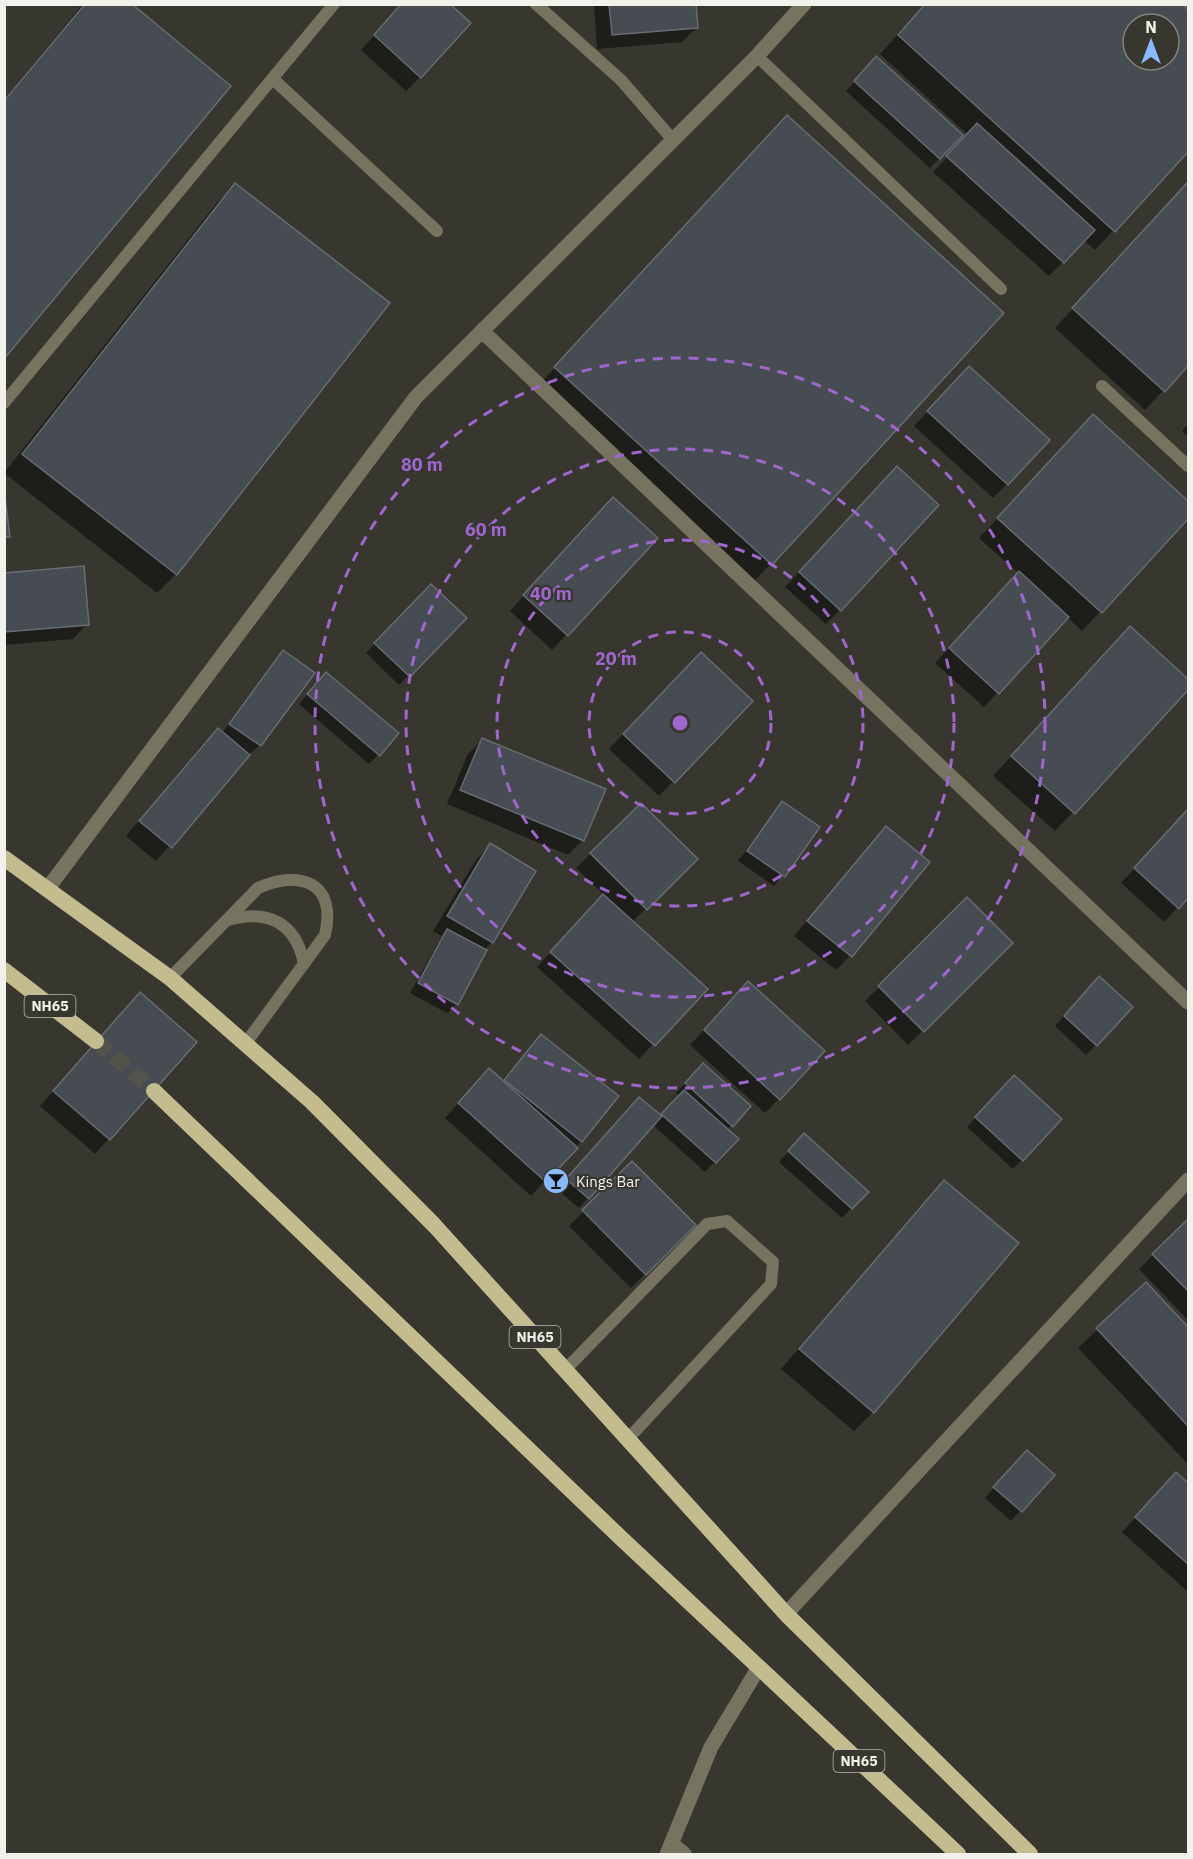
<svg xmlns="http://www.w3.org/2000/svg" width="1193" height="1859" viewBox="0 0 1193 1859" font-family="'IBM Plex Sans',sans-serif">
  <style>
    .shadow { fill: #0007; fill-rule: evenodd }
    .building { fill: #474c52; stroke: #676c73; stroke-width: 1.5; fill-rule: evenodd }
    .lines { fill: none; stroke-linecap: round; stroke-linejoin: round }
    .trunk-tunnel { stroke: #53534c; stroke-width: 16; stroke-dasharray: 16 8; stroke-linecap: butt }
    .service { stroke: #767460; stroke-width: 12 }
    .minor { stroke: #767460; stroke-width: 15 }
    .trunk { stroke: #c2bc8e; stroke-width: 16 }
    .ring { fill: none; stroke: #9f67cd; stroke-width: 3; stroke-dasharray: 10 8 }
    .labels { text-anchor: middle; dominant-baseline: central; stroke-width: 4.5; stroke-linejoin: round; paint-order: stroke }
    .shield { fill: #37372f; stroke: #babab4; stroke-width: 1.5 }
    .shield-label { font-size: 14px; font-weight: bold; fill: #f2f2ed }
    .poi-label { font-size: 15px; fill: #f2f2ed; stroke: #37372f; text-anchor: start }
    .centre { fill: #9f67cd; stroke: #37372f; stroke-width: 3 }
    .ring-label { font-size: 18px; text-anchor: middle; font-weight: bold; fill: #9f67cd; stroke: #37372f; stroke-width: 4.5; stroke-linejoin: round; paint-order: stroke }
  </style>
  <rect width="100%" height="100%" fill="#37372f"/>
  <g class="shadow">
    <polygon points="83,4 129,4 4,357 4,100"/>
    <polygon points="402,4 420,77 406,91 361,50"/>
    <polygon points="594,4 695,4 697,27 682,42 597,49"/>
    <path d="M926,4H1181L1188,12V150L1095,250L1084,240L1049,276L933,172L968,135L880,54ZM1133,24H1169V60H1133Z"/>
    <polygon points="867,68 961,135 930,168 846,91"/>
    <polygon points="768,136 771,564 752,583 537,387"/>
    <polygon points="1188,183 1188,364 1145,410 1055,328"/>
    <polygon points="235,185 176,574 157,593 4,473 216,204"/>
    <polygon points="954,383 1007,484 993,498 914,426"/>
    <polygon points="1093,416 1188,503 1188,517 1082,631 1067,617 984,707 935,663 1019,574 979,538"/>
    <polygon points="1188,424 1188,436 1182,431"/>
    <polygon points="882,483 840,610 826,624 785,587"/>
    <polygon points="598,514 656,538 552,650 510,611"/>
    <polygon points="4,575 87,624 73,639 4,645"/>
    <polygon points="431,586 464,618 399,685 366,653"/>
    <polygon points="1131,628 1188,681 1188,688 1055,831 993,776"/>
    <polygon points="283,652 313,673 260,745 249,754 156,861 126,836 203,744 218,730 222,733"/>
    <polygon points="686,668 751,701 659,796 609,749"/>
    <polygon points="317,683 379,754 369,764 299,704"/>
    <polygon points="482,740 583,840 568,855 447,804 468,754"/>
    <polygon points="782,803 818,828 774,886 738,861"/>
    <polygon points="641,805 696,859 632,922 705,989 639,1059 537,967 604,895 576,868"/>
    <polygon points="1188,810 1188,896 1164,922 1121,883"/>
    <polygon points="886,828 850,956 836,970 794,936"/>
    <polygon points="490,845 492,942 484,950 457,1004 447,1013 410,993 442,936 433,931 476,860"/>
    <polygon points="967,899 1011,943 908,1045 865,1001"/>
    <polygon points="1090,988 1131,1007 1086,1055 1055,1026"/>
    <polygon points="140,994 195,1042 95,1154 40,1106"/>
    <polygon points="734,998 779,1099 765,1113 690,1045"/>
    <polygon points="541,1036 581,1141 531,1196 445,1118 475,1085 501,1081"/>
    <polygon points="694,1074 749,1106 727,1130 736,1139 705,1172 653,1125 579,1208 558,1190 629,1108 660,1117 680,1096 676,1093"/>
    <polygon points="1004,1087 1022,1160 1013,1169 967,1127"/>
    <polygon points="795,1145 866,1192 842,1218 779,1162"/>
    <polygon points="632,1163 694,1225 631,1288 569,1226"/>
    <polygon points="944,1182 873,1412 854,1431 781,1369"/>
    <polygon points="1188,1221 1188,1320 1139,1269"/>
    <polygon points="1145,1284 1188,1329 1188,1464 1078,1348"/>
    <polygon points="1017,1462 1053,1475 1011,1521 985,1498"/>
    <polygon points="1176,1474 1188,1485 1188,1592 1122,1532"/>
  </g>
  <g class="building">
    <polygon points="85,4 132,4 231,86 4,359 4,101"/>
    <polygon points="401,4 450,4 471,23 421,78 374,35"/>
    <polygon points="609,4 696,4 698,28 612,35"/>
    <path d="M925,4H1183L1188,10V152L1115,232L898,35ZM1133,24H1169V60H1133Z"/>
    <polygon points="876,56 963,135 940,159 854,81"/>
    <polygon points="787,115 1004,313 772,565 554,367"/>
    <polygon points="977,123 1095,230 1064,263 946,156"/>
    <polygon points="1188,182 1188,366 1165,392 1072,308"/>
    <polygon points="235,183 390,303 177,575 22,454"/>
    <polygon points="969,366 1050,440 1008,485 927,411"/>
    <polygon points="1093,414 1188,501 1188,519 1102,613 997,518"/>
    <polygon points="897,466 939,505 841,611 799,572"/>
    <polygon points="4,490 10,537 4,537"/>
    <polygon points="613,497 658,538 568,636 523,595"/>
    <polygon points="84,566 89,625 4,632 4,573"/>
    <polygon points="1019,571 1069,617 999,694 949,648"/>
    <polygon points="431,584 467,618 410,677 374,643"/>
    <polygon points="1130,626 1188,679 1188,690 1075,814 1011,756"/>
    <polygon points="283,650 315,673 261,746 229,724"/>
    <polygon points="701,652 753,701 675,783 623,734"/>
    <polygon points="326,672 399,733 380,756 307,694"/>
    <polygon points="218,728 250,755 172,848 139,821"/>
    <polygon points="482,738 606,789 584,841 460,790"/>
    <polygon points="782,801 820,827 785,877 747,851"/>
    <polygon points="641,803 698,859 647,910 590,853"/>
    <polygon points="1188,809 1188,898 1179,909 1134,868"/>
    <polygon points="886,826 930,862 852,957 807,921"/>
    <polygon points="490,843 536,871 493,943 447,916"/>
    <polygon points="603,894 708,989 655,1046 550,952"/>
    <polygon points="967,897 1013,943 924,1032 878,986"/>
    <polygon points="447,929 487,950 458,1005 418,983"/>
    <polygon points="1099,976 1133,1007 1097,1046 1064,1016"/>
    <polygon points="748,981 825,1051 780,1100 704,1030"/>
    <polygon points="140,992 197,1042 110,1140 53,1091"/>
    <polygon points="541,1034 619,1096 582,1142 504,1080"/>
    <polygon points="703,1063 751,1106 733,1127 685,1083"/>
    <polygon points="489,1068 578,1148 546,1182 458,1103"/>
    <polygon points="1014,1075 1062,1119 1023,1161 975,1117"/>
    <polygon points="684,1090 739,1139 716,1163 661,1114"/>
    <polygon points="639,1097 662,1116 589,1199 566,1179"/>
    <polygon points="804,1133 869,1192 852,1209 788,1151"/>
    <polygon points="632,1161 696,1225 646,1275 582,1210"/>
    <polygon points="944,1180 1019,1243 874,1413 799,1349"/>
    <polygon points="1188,1219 1188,1291 1152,1254"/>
    <polygon points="1146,1282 1188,1327 1188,1426 1096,1328"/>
    <polygon points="1027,1450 1055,1475 1022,1512 993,1487"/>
    <polygon points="1176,1472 1188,1483 1188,1564 1135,1517"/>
  </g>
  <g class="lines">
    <polyline class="trunk-tunnel" points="96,1041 154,1091"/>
    <g class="service">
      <polyline points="536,4 621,80 673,140"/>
      <polyline points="757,56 1001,289"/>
      <polyline points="273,79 437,231"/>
      <polyline points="1102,386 1188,466"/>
      <polyline points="4,403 334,4"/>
      <path d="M228,920C267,909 296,922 304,964"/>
      <path d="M170,978L258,888C301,869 337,883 325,935L245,1044"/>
      <polyline points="565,1370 707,1224 727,1221 773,1262 771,1284 628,1439"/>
    </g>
    <g class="minor">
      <polyline points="482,331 1188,1002"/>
      <polyline points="48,888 416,397 757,56 804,4"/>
      <polyline points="786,1614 1188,1180"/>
      <polyline points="672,1844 684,1854"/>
      <polyline points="667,1854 711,1747 759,1667"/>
    </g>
    <g class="trunk">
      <polyline points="4,858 170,978 312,1102 434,1225 786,1614 1030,1854"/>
      <polyline points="4,970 96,1041"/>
      <polyline points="154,1091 622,1539 958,1854"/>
    </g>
  </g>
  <g class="ring">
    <circle cx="680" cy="723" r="91"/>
    <circle cx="680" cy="723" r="183"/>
    <circle cx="680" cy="723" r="274"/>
    <circle cx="680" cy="723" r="365"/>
  </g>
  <defs>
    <g id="bar-disc" transform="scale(1.35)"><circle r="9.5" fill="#89bafc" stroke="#37372f"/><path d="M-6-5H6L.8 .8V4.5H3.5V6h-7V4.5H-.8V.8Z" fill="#111"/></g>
  </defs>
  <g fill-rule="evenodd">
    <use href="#bar-disc" x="556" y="1181"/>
  </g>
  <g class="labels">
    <g class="shield">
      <rect x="24.5" y="995" width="51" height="22" rx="4.5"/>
      <rect x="509.5" y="1326" width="51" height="22" rx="4.5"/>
      <rect x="833.5" y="1750" width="51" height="22" rx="4.5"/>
    </g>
    <g class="shield-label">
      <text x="50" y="1006">NH65</text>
      <text x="535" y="1337">NH65</text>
      <text x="859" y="1761">NH65</text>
    </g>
    <g class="poi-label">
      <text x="576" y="1181">Kings Bar</text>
    </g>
  </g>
  <circle cx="680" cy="723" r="9" class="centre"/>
  <g class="ring-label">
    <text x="422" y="471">80 m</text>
    <text x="486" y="536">60 m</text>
    <text x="551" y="600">40 m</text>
    <text x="616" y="665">20 m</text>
  </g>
  <rect width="1193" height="1859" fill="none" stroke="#f2f2ed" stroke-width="12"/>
  <g transform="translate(1151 42)"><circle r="28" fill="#37372f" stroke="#82827b" stroke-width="1.5"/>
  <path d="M0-4.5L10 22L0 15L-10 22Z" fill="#89bafc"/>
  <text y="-9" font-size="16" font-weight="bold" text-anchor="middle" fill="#f2f2ed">N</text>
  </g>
</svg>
